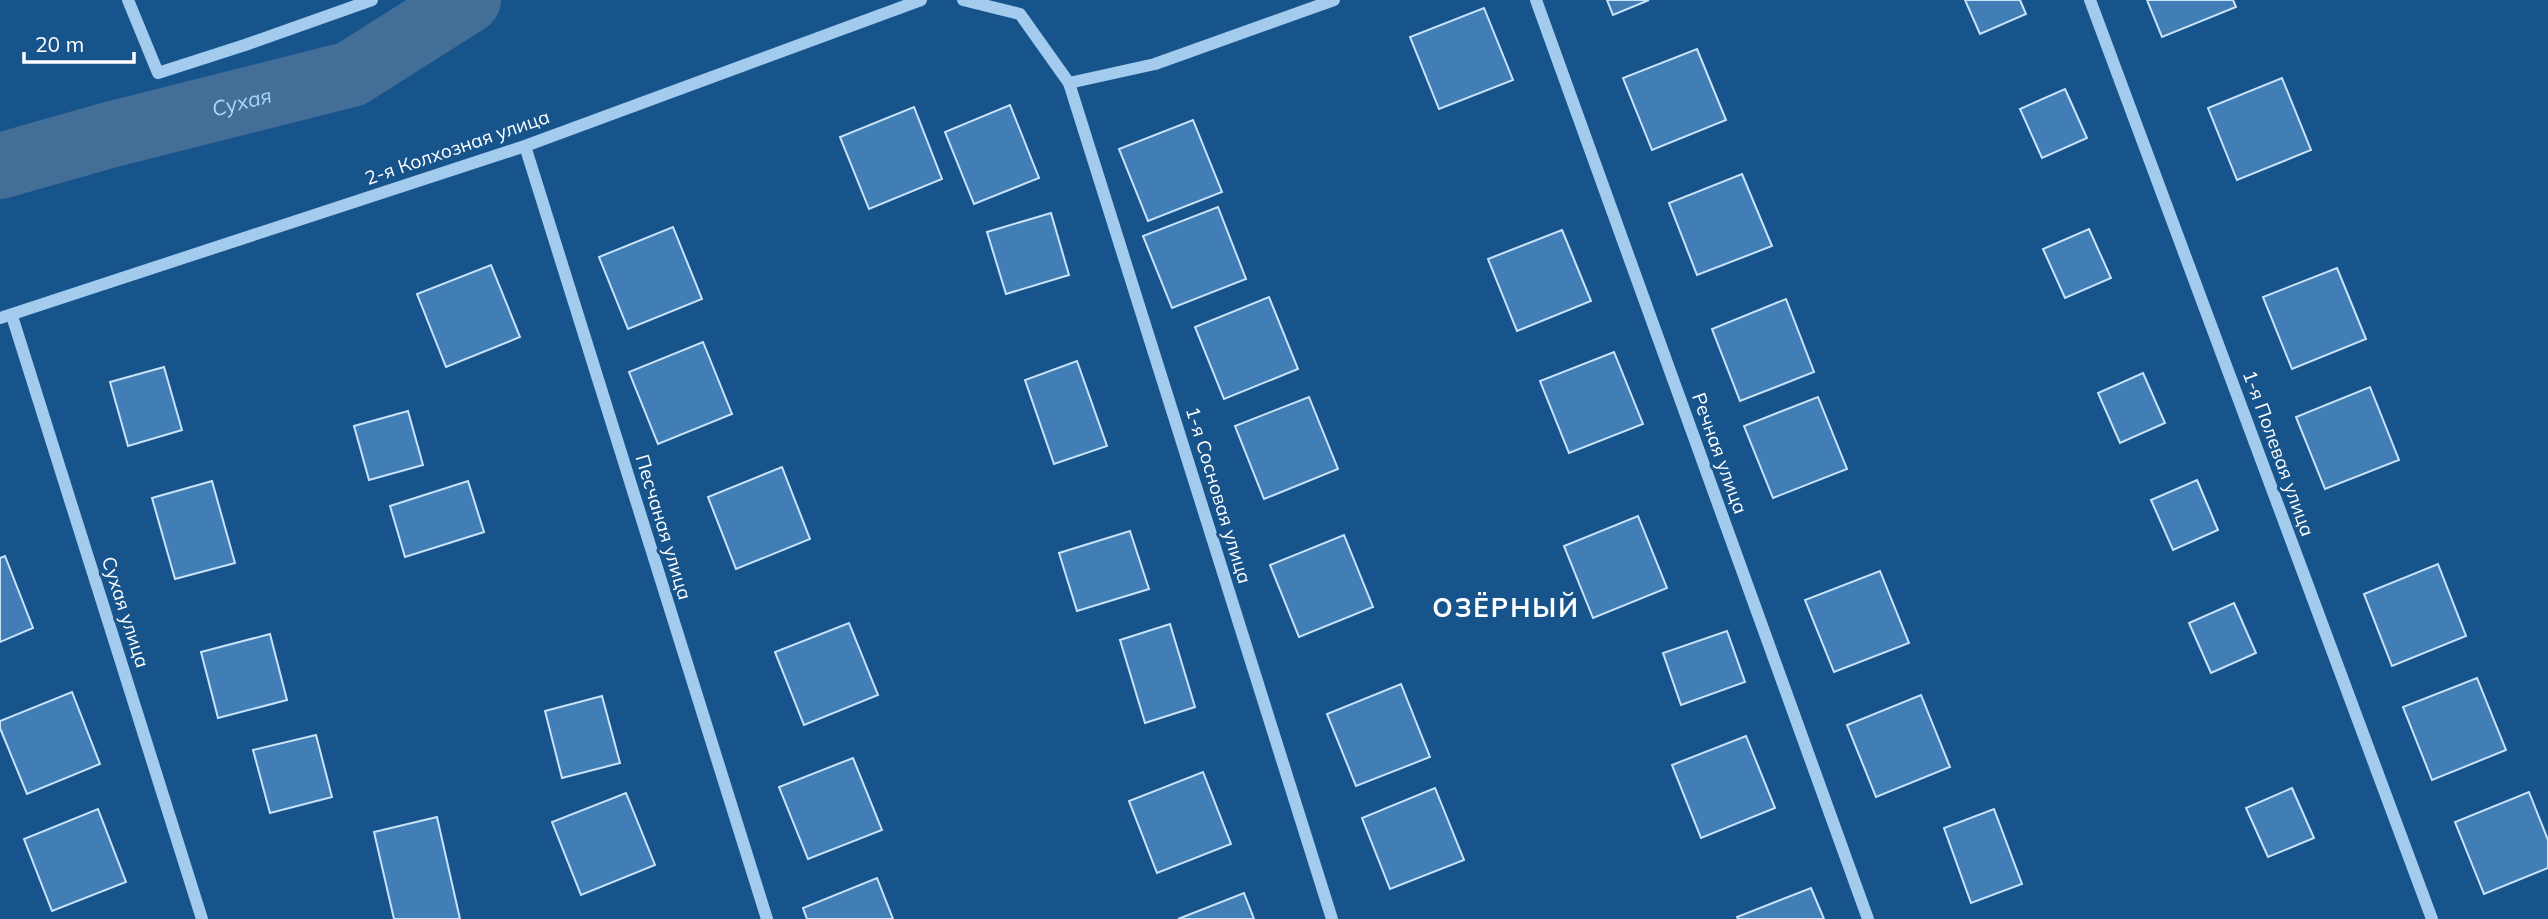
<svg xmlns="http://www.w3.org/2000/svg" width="2548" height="919" viewBox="0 0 2548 919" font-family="Mulish,sans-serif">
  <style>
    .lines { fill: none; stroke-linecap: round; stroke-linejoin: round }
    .river { stroke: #436e97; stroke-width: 66 }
    .building { fill: #417eb5; stroke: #c9e3fa; stroke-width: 2 }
    .minor { stroke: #a3cbee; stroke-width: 12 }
    .labels { text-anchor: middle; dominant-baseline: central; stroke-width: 6; stroke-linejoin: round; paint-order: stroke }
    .street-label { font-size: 19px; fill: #fff; stroke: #18548c }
    .water-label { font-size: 21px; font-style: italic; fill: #afd5f6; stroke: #18548c }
    .district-label { font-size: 26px; font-weight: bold; letter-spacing: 2px; fill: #fff; stroke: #18548c }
  </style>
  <rect width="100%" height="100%" fill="#18548c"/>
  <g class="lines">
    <path class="river" id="s1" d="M0,166L109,135L351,74L468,0"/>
  </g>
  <g class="building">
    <polygon points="1607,0 1649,0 1613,15"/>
    <polygon points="1965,0 2020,0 2026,14 1980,34"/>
    <polygon points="2147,0 2233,0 2236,7 2162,37"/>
    <polygon points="1484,8 1513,80 1439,109 1410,37"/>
    <polygon points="1697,49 1726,120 1652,150 1623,78"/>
    <polygon points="2282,78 2311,150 2237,180 2208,108"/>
    <polygon points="2065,89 2087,138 2042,158 2020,109"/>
    <polygon points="1010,105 1039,178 974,204 945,132"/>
    <polygon points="914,107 942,179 869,209 840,137"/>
    <polygon points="1193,120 1222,192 1148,221 1119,149"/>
    <polygon points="1742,174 1772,246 1697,275 1669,203"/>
    <polygon points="1218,207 1246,279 1172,308 1143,236"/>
    <polygon points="1051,213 1069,275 1006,294 987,232"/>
    <polygon points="673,227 702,299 628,329 599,257"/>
    <polygon points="2089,229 2111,278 2065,298 2043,249"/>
    <polygon points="1562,230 1591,301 1517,331 1488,259"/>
    <polygon points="491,265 520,337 446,367 417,294"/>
    <polygon points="2337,268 2366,339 2292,369 2263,297"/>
    <polygon points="1269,297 1298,369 1224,399 1195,327"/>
    <polygon points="1786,299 1814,372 1740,401 1712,329"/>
    <polygon points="703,342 732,414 658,444 629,372"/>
    <polygon points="1614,352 1643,424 1569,453 1540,381"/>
    <polygon points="1077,361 1107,446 1054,464 1025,380"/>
    <polygon points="164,367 182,430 128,446 110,382"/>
    <polygon points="2143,373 2165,423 2120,443 2098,393"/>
    <polygon points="2370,387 2399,460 2325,489 2296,417"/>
    <polygon points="1309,397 1338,469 1264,499 1235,426"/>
    <polygon points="1818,397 1847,469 1773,498 1744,426"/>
    <polygon points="408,411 423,465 369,480 354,426"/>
    <polygon points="782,467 810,539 736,569 708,497"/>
    <polygon points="2197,480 2218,530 2173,550 2151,500"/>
    <polygon points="212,481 235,563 175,579 152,498"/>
    <polygon points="468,481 484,532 405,557 390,506"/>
    <polygon points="1638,516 1667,588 1593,618 1564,546"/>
    <polygon points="1130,531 1149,589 1077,611 1059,553"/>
    <polygon points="1344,535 1373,607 1299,637 1270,565"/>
    <polygon points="5,556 33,628 0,642 0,558"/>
    <polygon points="2438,564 2466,636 2392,666 2364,594"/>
    <polygon points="1880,571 1909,643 1834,672 1805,600"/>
    <polygon points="2234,603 2256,653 2211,673 2189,623"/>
    <polygon points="849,623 878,695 804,725 775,652"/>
    <polygon points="1170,624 1195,707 1145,723 1120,640"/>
    <polygon points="1727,631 1745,682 1681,705 1663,653"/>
    <polygon points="270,634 287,700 218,718 201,652"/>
    <polygon points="2477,678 2506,750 2432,780 2403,707"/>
    <polygon points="1401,684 1430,757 1356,786 1327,714"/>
    <polygon points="72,692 100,764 27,794 0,728 0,721"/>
    <polygon points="1921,695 1950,767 1876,797 1847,725"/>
    <polygon points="602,696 620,763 562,778 545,711"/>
    <polygon points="316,735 332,797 270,813 253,750"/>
    <polygon points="1746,736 1775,808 1701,838 1672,765"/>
    <polygon points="853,758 882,830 808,859 779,787"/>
    <polygon points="1203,772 1231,844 1157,873 1129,801"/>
    <polygon points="1435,788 1464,860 1390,889 1362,818"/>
    <polygon points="2292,788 2314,838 2268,857 2246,808"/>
    <polygon points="2529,792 2548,840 2548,868 2484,894 2455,822"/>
    <polygon points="626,793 655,865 581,895 552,822"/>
    <polygon points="98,809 126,882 52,911 24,839"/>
    <polygon points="1994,809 2022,884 1971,903 1944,828"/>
    <polygon points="437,817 460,919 394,919 374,832"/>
    <polygon points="877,878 893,919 807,919 803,908"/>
    <polygon points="1811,888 1824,919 1738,919 1737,917"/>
    <polygon points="1244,893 1254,919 1178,919"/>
  </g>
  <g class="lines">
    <g class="minor">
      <polyline points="128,0 158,73 245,45 372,0"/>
      <polyline points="963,0 1020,14 1069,83 1155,64 1334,0"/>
      <polyline points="1536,0 1868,919"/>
      <polyline points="2090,0 2432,919"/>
      <polyline points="1069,83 1332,919"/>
      <polyline points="525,146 767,919"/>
      <polyline points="12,316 202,919"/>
      <polyline points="0,318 525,146 921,0"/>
    </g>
  </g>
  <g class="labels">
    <g class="street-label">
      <text transform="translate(457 147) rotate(-19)">2-я Колхозная улица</text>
      <text transform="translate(1720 453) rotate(70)">Речная улица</text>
      <text transform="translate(2279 453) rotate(70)">1-я Полевая улица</text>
      <text transform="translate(1219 495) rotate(73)">1-я Сосновая улица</text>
      <text transform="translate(664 527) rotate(73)">Песчаная улица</text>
      <text transform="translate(126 612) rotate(72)">Сухая улица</text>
    </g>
    <g class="water-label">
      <text stroke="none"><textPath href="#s1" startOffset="250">Сухая</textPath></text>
    </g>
    <g class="district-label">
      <text x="1506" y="607">ОЗЁРНЫЙ</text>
    </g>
  </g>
  <path d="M24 52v10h110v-10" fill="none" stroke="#ffffff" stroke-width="3.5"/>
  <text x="35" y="52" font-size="21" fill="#ffffff" stroke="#18548c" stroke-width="5" paint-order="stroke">20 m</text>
</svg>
